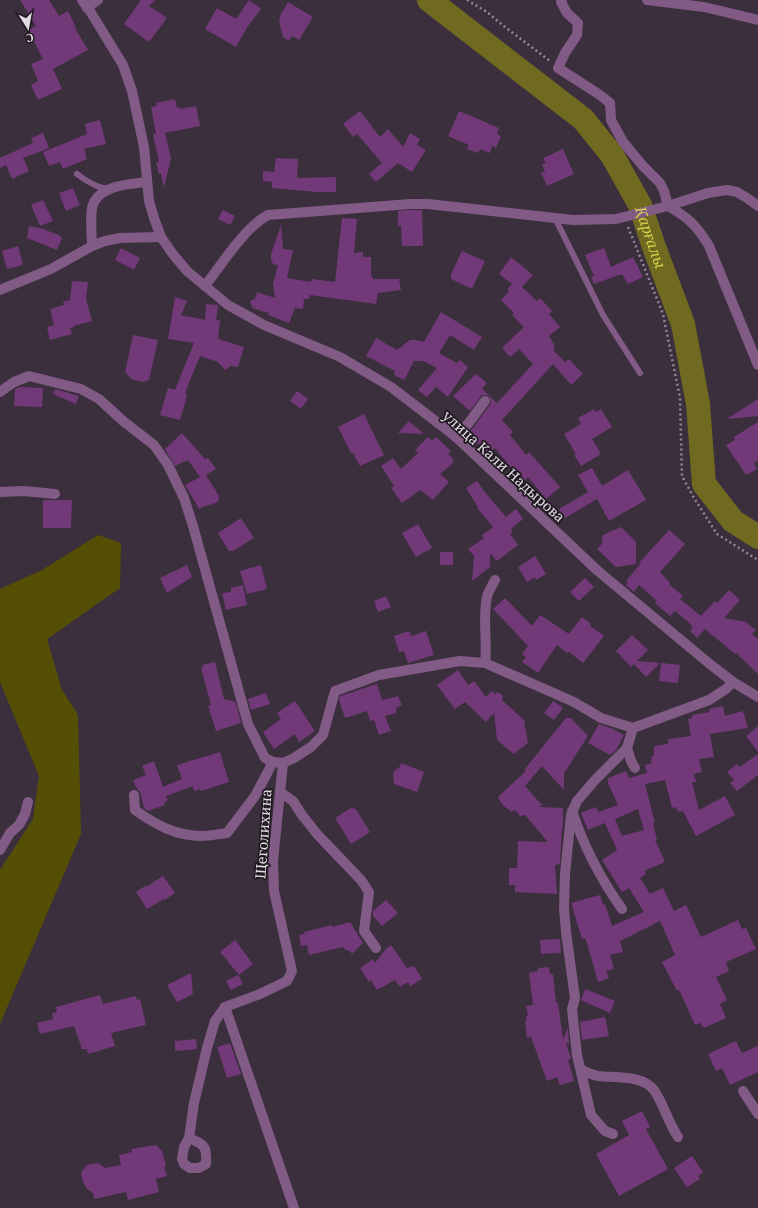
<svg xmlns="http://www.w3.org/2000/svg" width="758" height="1208" viewBox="0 0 758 1208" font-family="'Noto Serif',serif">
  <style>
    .green { fill: #544f04 }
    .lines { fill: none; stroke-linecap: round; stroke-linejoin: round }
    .river { stroke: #6f6a20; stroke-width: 24 }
    .building { fill: #713978; fill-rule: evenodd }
    .path { stroke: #938894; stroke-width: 2.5; stroke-dasharray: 2 3; stroke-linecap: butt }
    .service { stroke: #815b86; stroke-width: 6 }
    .minor { stroke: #815b86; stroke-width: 10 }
    .tertiary { stroke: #815b86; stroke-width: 10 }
    .labels { text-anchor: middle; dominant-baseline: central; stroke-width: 3.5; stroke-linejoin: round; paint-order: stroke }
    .street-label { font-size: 14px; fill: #e3dbe4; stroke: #1f1920 }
    .water-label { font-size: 15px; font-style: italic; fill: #d7ce4d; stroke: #1f1920 }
  </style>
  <rect width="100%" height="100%" fill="#3c2f3d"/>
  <polygon class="green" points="98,535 121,543 120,588 47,639 62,690 78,715 81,834 0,1024 0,870 33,819 39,776 0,682 0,589 42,570"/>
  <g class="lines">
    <path class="river" id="s1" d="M429,0L583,119L612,155L640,205L654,247L683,324L698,404L704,484L733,521L758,537"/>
  </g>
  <g class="building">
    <polygon points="20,0 49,0 59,16 68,11 76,28 75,28 88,50 53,69 62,89 38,100 31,85 38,81 31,64 43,59 28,30 36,26"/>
    <polygon points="141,0 155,0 149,6 167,18 149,42 124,24"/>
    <polygon points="249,0 261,9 248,26 236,47 205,29 217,8 236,19"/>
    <polygon points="288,2 313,17 299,40 292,36 289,41 283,37 279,21 281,14"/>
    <polygon points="175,99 177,108 180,107 180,109 196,106 200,126 165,133 171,158 164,188 161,174 159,174 156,162 159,162 153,134 156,134 151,107 157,106 156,103"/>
    <polygon points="360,111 380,137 388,129 403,147 410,133 420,139 417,145 426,150 412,172 398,163 376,182 369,174 382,163 357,134 353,137 343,124"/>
    <polygon points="459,111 499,128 497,134 501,136 496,148 492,146 490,153 480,149 478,153 467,149 469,145 448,136"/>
    <polygon points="100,120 106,144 84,149 87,159 63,169 60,162 49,166 43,152 87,134 85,124"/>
    <polygon points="43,133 49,148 23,158 29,171 12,179 6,165 0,168 0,158 33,143 31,138"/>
    <polygon points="563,149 574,174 547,186 541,173 545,172 542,164 546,163 543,158"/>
    <polygon points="276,158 298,159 297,178 336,177 336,192 317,192 272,188 272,182 263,181 263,171 274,172"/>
    <polygon points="73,188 80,205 66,211 59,193"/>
    <polygon points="43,200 53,221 40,226 31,205"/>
    <polygon points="223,210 235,216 230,225 218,219"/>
    <polygon points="410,210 422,210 423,246 402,246 401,226 398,226 398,211"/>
    <polygon points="342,218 357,219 354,253 363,252 363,257 371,257 371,277 373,277 373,279 399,279 401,290 378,293 376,304 310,295 309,299 304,299 303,309 295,308 289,323 268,315 269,313 255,309 252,307 250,301 255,299 257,292 275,298 273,284 278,265 273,264 271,259 271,254 281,225 283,249 293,250 287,278 311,282 312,279 335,282"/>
    <polygon points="29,226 40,228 59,235 62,238 57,250 27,238"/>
    <polygon points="18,246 23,265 7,269 2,251"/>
    <polygon points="121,248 140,258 134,270 115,260"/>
    <polygon points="604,248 611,267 633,257 643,277 628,284 622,274 594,284 591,277 594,276 585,255"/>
    <polygon points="462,251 485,261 472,289 451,279 451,274"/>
    <polygon points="511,257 533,275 522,287 537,301 540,298 552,311 549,314 560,327 549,336 554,344 554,351 565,362 569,359 583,374 571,385 553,364 502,420 513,432 510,435 526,455 529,452 560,487 546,499 528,477 523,482 495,448 488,454 478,443 475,446 465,436 473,428 490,405 491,401 489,396 485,395 482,395 470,411 453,396 476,374 487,383 482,389 497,403 533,364 519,349 510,357 502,348 524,327 512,315 514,313 501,300 509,291 507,289 512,284 499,274"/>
    <polygon points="72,281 88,282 86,299 92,321 73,326 74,327 70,328 72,334 50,340 47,327 54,325 50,309 64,305 63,302 70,300"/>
    <polygon points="175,297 187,301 181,315 205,320 206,304 218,305 216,320 220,320 218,339 244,347 238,367 231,366 225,370 218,362 200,356 185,393 187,393 186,400 180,420 160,415 168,388 175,390 194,343 168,339"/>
    <polygon points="441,312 482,337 474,350 450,335 439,353 457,363 460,360 468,367 448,397 436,387 427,397 418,390 437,368 423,361 414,361 404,380 394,375 395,371 366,356 376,338 397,350 410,340 416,340 424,342"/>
    <polygon points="133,335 158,340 149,380 143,382 131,379 125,372"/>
    <polygon points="20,387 43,388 42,407 14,406 15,389"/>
    <polygon points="55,389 79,396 76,404 53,394"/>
    <polygon points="297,391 308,399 301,409 290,401"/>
    <polygon points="758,399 758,416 727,419"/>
    <polygon points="594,409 596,412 601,409 612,427 592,439 601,454 581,466 574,455 576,454 564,434 581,424 578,418"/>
    <polygon points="364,414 384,455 360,466 353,453 351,453 338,427"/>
    <polygon points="409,421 424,434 398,433"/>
    <polygon points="758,422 758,461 754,463 757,469 746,475 726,445 735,440 734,437"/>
    <polygon points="182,433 205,459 208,458 216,469 206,475 219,496 218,502 207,506 205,506 199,509 185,485 200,477 188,460 175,466 165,449"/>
    <polygon points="428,437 432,441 436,437 451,451 448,454 454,460 452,462 453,463 440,474 449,482 433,500 420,490 402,503 391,488 394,486 381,466 393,458 401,469 418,453 415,450"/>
    <polygon points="592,468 602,486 628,470 646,500 609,521 597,499 565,518 559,509 588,492 578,475"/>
    <polygon points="477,481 484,491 506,517 516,509 523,519 511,529 513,532 510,534 518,545 497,561 490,553 490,567 472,581 474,556 468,549 484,538 482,535 493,527 477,508 478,507 466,488"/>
    <polygon points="43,500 72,500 71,528 43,528"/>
    <polygon points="241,518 254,538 233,551 229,551 218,533"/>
    <polygon points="418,524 432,548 416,557 402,533"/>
    <polygon points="621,527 636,542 636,564 616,567 597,549 602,544 602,536 605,534"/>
    <polygon points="669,530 685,544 660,572 669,582 670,585 683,596 680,599 701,616 715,601 717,603 729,590 740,600 724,618 746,622 756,630 752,634 758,639 758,674 736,653 735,654 705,629 697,638 690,631 693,628 691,627 692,625 675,611 670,616 655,603 657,601 639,585 634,592 626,585 628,583 626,581 641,563 639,563"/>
    <rect x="440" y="552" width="13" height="13"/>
    <polygon points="535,556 546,574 536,580 535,577 527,582 518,567"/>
    <polygon points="187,565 192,577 167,593 160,578"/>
    <polygon points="261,565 267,589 247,594 240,571"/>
    <polygon points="585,578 594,587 579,601 570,592"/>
    <polygon points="243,585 247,605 226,610 222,593 231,592 231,588"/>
    <polygon points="386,596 391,607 378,612 374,601"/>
    <polygon points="505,598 532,626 540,615 569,634 582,617 591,624 590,626 604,636 583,663 569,652 567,653 557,645 538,673 522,662 526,657 522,654 528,646 493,609"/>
    <polygon points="409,631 411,636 426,631 434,655 408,663 404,651 399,652 394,636"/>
    <polygon points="632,635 648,650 637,661 660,663 646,677 634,664 631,667 616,651"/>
    <polygon points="215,662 224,699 232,701 236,703 241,723 216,731 208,706 211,705 201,668 203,667 202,665"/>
    <polygon points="661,663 680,665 678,683 659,681"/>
    <polygon points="458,670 468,685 474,681 486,697 492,691 495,694 498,692 503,696 502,700 525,721 524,724 526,730 528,743 514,754 497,740 494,713 486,722 465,702 455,709 437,685"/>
    <polygon points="377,684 382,700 398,696 402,705 396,708 396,713 385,716 391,731 379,735 374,720 370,721 367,711 345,718 339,700 340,696"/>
    <polygon points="266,693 270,704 251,710 248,699"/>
    <polygon points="295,701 315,731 299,742 295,734 274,749 263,732 281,719 277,713"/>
    <polygon points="553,701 563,708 554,720 544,713"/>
    <path d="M723,706L725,716L743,711L748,728L710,734L714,757L699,759L702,772L694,774L696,782H692L699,810L725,796L735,815L696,836L683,811L678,812L676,807L672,808L665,780L645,784L655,823H653L657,840H655L665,862L644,871L646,874L640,878L650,894L663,888L674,911L686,905L701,937L738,920L742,929L746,928L756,949L726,962L729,971L716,977L727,1000L720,1004L726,1018L704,1028L701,1023L695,1025L679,990L677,991L662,962L675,955L660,921L620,941L623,952L610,955L614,969L606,971L609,978L598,982L587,943L585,938L582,939L571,903L600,895L603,905L605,904L612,926L644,912L629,888L622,892L602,860L617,850L605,823L588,830L581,813L596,807L599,812L618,805L608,783V778L626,771L629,778L647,773L645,765L651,764L652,756H654V746L668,744V739L691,736L688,719L692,718V715L710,712L709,709ZM638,809L644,830L622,836L615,819Z"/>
    <polygon points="566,718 571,718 588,736 565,772 564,771 564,790 542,766 525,786 542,805 539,807 563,808 563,827 562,827 560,864 555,865 557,894 515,892 515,885 509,885 509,868 517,868 518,841 548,842 525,815 520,816 515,810 511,812 502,804 498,797 526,771 524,770"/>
    <polygon points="599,724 613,729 624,735 616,750 610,755 588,743"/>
    <polygon points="758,726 758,752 746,736"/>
    <polygon points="220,752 229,782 201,791 200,789 194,791 193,786 166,796 168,800 164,802 165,805 148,811 144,808 140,792 137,789 133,780 146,775 142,766 154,761 163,787 182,779 177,765"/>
    <polygon points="758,754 758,775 737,791 730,783 734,780 727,772 737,764 740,767"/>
    <polygon points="401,763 424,772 417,792 394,784 393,774 394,771 399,768"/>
    <polygon points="351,808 356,809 370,832 351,844 335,818"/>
    <polygon points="163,876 175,893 165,900 164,899 147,909 136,892 145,886 146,887"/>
    <polygon points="386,900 398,913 382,926 373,916 373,911"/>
    <polygon points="350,922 363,943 352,954 350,951 346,950 343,947 309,955 307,945 301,946 299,935 305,934 304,932 332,925 332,927"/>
    <polygon points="560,939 561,953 541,954 540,940"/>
    <polygon points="235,940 253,964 239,975 220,952"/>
    <polygon points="391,945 407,968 414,966 422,979 410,986 408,982 400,987 395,980 377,990 371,980 369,982 360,968 373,959 375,963 386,949"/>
    <polygon points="549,967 550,974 553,974 556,1003 558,1003 563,1039 568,1028 569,1043 566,1043 571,1058 568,1060 574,1081 560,1085 557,1077 547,1081 531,1037 527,1038 525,1021 527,1020 526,1016 528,1016 526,1006 533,1005 529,973 538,971 538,968"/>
    <polygon points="191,973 193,994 177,1002 167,985"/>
    <polygon points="238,975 243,984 231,990 226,981"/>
    <polygon points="585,989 615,1001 610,1013 581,1000"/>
    <polygon points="100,995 103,1004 136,996 137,1000 140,999 146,1025 111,1033 115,1046 88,1054 87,1049 82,1049 74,1026 40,1034 37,1023 53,1019 52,1013 57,1012 56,1007"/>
    <polygon points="605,1017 609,1036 582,1040 580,1022"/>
    <polygon points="196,1039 197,1049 175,1051 175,1041"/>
    <polygon points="736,1041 742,1053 758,1046 758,1072 730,1085 722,1068 716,1071 708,1054"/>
    <polygon points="230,1043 241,1074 227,1078 217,1047"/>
    <polygon points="642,1111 650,1127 646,1129 668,1169 619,1196 596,1154 629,1135 622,1121"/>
    <polygon points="156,1145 162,1151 166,1166 164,1167 167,1176 156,1179 159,1192 128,1200 126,1192 94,1199 93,1193 87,1189 83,1182 81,1174 82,1171 87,1165 98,1163 105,1168 121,1165 119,1155 132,1152 131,1149"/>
    <polygon points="692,1156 703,1172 698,1176 700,1179 687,1187 674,1168"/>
  </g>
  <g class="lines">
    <g class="path">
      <polyline points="467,0 487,12 505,27 550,61"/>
      <polyline points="628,227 663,314 680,398 682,476 694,498 717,534 758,560"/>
    </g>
    <g class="service">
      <path d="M77,174C86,181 95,187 107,189"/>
      <polyline points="555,218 603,315 640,373"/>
    </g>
    <g class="minor">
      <path d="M562,0L561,2L567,13L578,23L577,35L565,53L558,68L600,95L610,103L611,120L623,142L643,166L660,183L664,191L668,206C689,218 697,226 709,246L758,365"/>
      <polyline points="647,0 704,7 758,20"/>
      <polyline points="87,8 98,0"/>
      <path d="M92,246C92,234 89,212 94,202C103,185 130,184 147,182"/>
      <path d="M205,286C222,264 244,228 268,215L410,204H428L573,220L616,219L668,206L708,193L727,190L737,192L747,198L758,206"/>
      <polyline points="0,290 51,269 92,246 105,241 120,238 161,237"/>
      <polyline points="0,392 14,382 29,376 81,389 99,399 123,421 154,445 168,465 184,498 193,526 248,724 265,758 273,762 283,763 294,758 311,747 323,735 335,691 379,675 460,661 485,663 574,702 601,718 633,728"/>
      <polyline points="455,436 468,424 485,401"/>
      <polyline points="0,492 24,491 55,494"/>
      <path d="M485,663C488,641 482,619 487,597C488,592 492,586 495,580"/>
      <polyline points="627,748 631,761 635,768"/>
      <polyline points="280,792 293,801 302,815 317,834 361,880 369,892 364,931 376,948"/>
      <path d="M134,795L135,810C156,825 176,836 202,836C210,836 219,834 227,833L255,796L273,762"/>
      <path d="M572,811C584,847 600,878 622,909"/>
      <polyline points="0,850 10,833 19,825 25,814 28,802"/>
      <polyline points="225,1007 260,994 287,981 292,971 274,891 273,861 283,763"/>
      <polyline points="225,1007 294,1208"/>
      <path d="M581,1070C586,1072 592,1075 598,1076C615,1078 643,1075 654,1090C664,1105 668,1122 678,1137"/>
      <polyline points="743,1091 758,1114"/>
      <polyline points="613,1134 605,1131 591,1115 577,1055 572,1009 575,998 566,932 564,909 565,874 571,815 577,801 595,780 627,748 633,728 709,700 726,689 733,682"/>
      <path d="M189,1138C205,1145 207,1146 206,1164L199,1168H190L184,1164L182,1159L184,1147L189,1138L194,1103L207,1048L215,1021L225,1007"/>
    </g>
    <polyline class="tertiary" points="82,0 90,11 123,65 132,91 144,147 149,201 154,218 161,237 172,253 187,271 228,305 264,325 340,357 391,387 455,436 598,571 711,665 733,682 758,697"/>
  </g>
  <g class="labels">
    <g class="street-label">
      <text transform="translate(504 466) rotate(42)">улица Кали Надырова</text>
      <text transform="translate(263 834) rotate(-86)">Щеголихина</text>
    </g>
    <g class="water-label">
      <text stroke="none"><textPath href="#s1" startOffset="332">Қарғалы</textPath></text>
    </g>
  </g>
  <g transform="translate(28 28) rotate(169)" stroke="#1f1920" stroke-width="3" paint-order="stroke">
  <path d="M0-3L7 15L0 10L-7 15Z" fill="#e3dbe4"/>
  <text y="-6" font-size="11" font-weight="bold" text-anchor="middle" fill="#e3dbe4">С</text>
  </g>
</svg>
